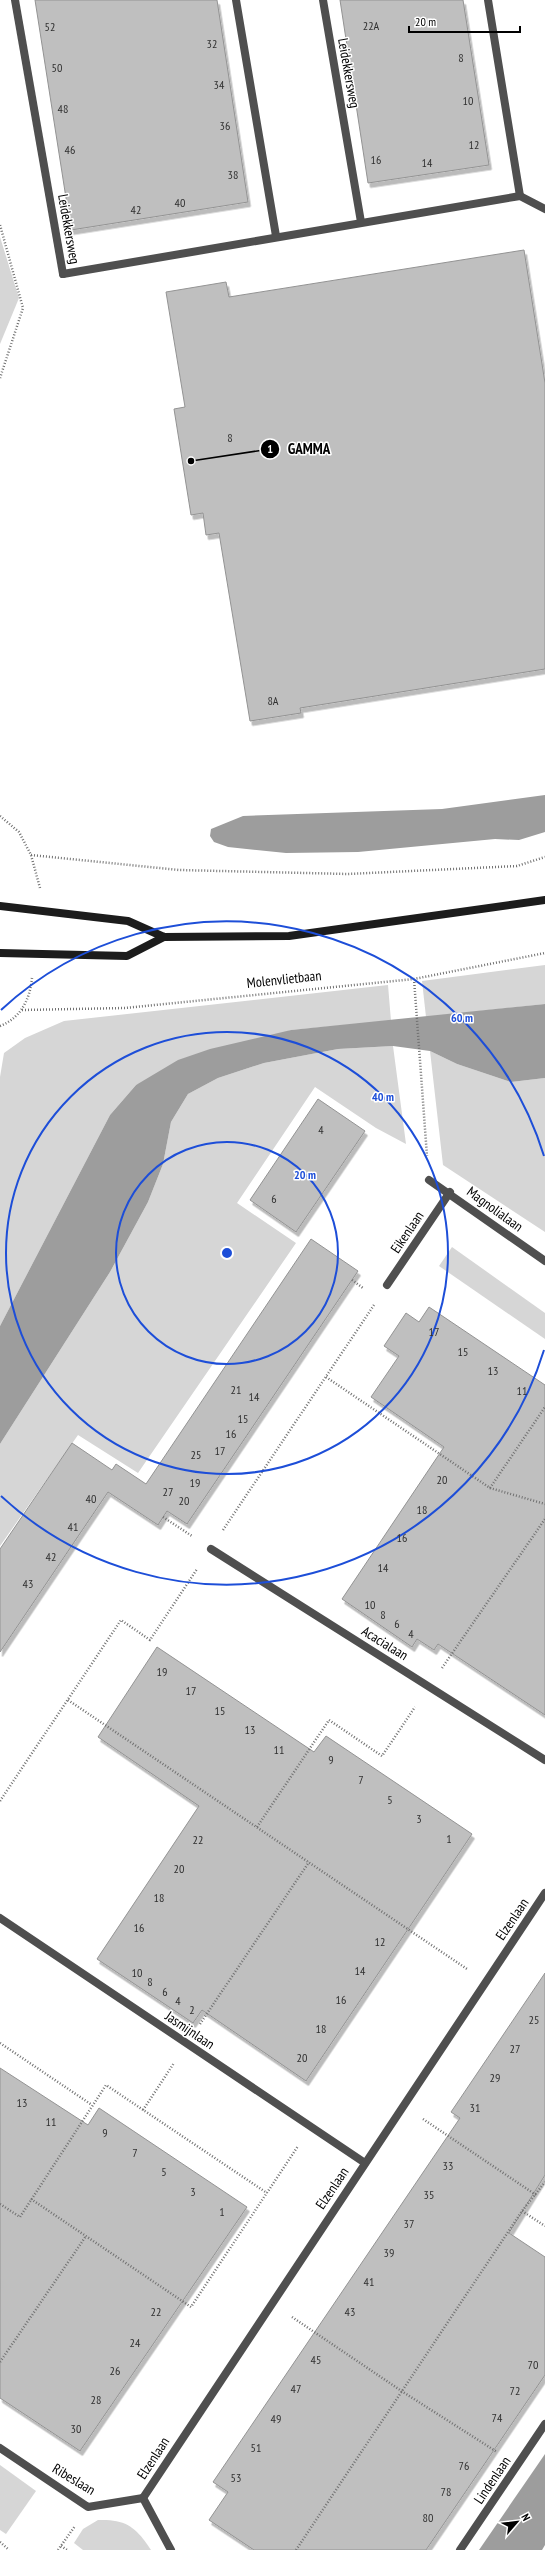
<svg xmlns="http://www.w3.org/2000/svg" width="545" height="2550" viewBox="0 0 545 2550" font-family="'PT Sans Narrow',sans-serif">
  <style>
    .green { fill: #d6d6d6 }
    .water { fill: #9d9d9d }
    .building { fill: #bfbfbf; stroke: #939393; filter: url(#shadow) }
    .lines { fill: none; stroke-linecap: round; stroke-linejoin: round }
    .path { stroke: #717171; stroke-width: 2.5; stroke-dasharray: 1 2; stroke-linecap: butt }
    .lane { stroke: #4f4f4f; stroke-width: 8 }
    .street { stroke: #4f4f4f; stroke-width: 8 }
    .secondary { stroke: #1c1c1c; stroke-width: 8 }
    .ring { fill: none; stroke: #1d4ed8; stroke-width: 2 }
    .labels { text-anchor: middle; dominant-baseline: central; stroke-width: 3; stroke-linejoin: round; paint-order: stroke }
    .number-label { font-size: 12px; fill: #303030 }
    .street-label { font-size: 14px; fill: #000; stroke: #fff }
    .centre { fill: #1d4ed8; stroke: #fff; stroke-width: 2 }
    .ring-label { font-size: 12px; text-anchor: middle; font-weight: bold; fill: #1d4ed8; stroke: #fff; stroke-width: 3; stroke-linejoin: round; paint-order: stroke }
    .leader { fill: none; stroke: #000; stroke-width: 1.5 }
    .callout-dot { fill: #000; stroke: #fff; stroke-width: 1.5 }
    .mark-label { font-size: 12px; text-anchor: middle; font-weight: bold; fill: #fff }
    .callout-label { font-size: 15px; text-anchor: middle; font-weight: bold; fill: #000; stroke: #fff; stroke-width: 3; stroke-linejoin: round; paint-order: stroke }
  </style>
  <defs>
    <filter id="shadow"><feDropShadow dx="2.5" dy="4.5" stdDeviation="0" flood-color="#0004"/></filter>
  </defs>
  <rect width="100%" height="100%" fill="#fff"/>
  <g class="green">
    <polygon points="0,237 19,298 0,344"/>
    <polygon points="545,965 545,1004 426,1017 422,981"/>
    <polygon points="388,985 391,1021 291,1030 136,1085 110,1115 0,1326 0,1077 4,1053 25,1038 64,1021"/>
    <polygon points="393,1046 406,1144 376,1128 315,1087 237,1203 296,1243 138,1473 78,1435 0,1546 0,1444 110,1272 148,1202 163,1164 171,1122 188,1094 218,1078 264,1063 338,1049"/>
    <polygon points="430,1051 457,1064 511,1082 545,1078 545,1232 443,1165"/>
    <polygon points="452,1247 545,1313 545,1339 439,1266"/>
    <polygon points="0,2465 36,2491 6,2534 0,2530"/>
    <path d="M98,2520C126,2519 136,2527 151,2550H83L74,2543L83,2529Z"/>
  </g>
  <g class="water">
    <polygon points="545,795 545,832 519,840 495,839 358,852 286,853 228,847 214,842 210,836 211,829 243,816 442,809"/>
    <polygon points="545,1004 545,1078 511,1082 457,1064 430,1051 393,1046 338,1049 264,1063 218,1078 188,1094 171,1122 163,1164 148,1202 110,1272 0,1444 0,1326 110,1115 136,1085 178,1060 210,1049 291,1030"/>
    <polygon points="545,2454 545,2545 542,2550 479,2550"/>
  </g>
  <g class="building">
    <polygon points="35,0 217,0 248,202 71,230"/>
    <polygon points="340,0 463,0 489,165 368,183"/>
    <polygon points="524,250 545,383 545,669 300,708 301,713 250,721 219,533 206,535 203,513 191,515 174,409 185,407 166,292 226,282 229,297"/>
    <polygon points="318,1099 365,1131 296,1232 250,1200"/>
    <polygon points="311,1239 358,1271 187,1524 167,1511 158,1525 108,1492 0,1652 0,1549 72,1443 112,1470 116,1464 146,1484"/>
    <polygon points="429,1307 545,1385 545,1715 438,1644 434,1650 417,1639 412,1647 342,1599 444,1447 371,1397 399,1356 384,1346 406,1313 419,1322"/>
    <polygon points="157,1647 314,1752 326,1736 472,1834 306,2081 202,2010 193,2023 97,1959 199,1806 98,1737"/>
    <polygon points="545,1973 545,2175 509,2233 545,2257 545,2375 426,2550 254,2550 209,2520 228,2492 213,2482 460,2118 451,2112"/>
    <polygon points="0,2068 88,2125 99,2108 247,2207 80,2451 0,2398"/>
  </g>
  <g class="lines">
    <g class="path">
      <polyline points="0,225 23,308 0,378"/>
      <polyline points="0,816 19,832 31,855 40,888"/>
      <polyline points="31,855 179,870 348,874 517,866 545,857"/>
      <polyline points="414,979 427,1156"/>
      <polyline points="22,1010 125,1008 414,979 545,953"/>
      <path d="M0,1026C21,1018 30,999 32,978"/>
      <polyline points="352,1280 363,1288"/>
      <polyline points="326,1377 490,1488 545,1504"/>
      <polyline points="490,1488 545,1407"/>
      <polyline points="163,1517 192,1536"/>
      <polyline points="223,1530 374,1305"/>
      <polyline points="442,1668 545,1519"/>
      <polyline points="68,1700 467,1969"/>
      <polyline points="0,1801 121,1620 150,1640 197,1569"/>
      <polyline points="257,1827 329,1720 382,1756 415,1707"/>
      <polyline points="200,2024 309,1862"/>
      <polyline points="0,2043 92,2105"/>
      <polyline points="143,2110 174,2063"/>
      <polyline points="423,2119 536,2195"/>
      <polyline points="31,2199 191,2307 298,2146"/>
      <polyline points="0,2204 20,2217 106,2085 267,2193"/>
      <polyline points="522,2211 545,2226"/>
      <polyline points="292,2317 403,2392 497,2452"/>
      <polyline points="0,2362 86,2236"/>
      <polyline points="0,2542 9,2550"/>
      <polyline points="61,2546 67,2550"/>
      <polyline points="58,2550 75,2526"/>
      <polyline points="296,2550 522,2211 545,2182"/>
    </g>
    <g class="lane">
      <polyline points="15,0 63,274"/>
      <polyline points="236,0 276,236"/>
      <polyline points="323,0 361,222"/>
      <polyline points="488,0 520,196"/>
    </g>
    <g class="street">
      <polyline points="63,274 520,196 545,209"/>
      <polyline points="429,1180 545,1261"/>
      <polyline points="387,1285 450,1192"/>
      <polyline points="211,1549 545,1760"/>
      <polyline points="0,1918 365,2163"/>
      <polyline points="0,2448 88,2507 143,2498"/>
      <polyline points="143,2498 545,1893"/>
      <polyline points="143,2498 171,2550"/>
      <polyline points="460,2550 545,2424"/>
    </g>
    <g class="secondary">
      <polyline points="0,906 128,921 164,937 289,936 545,900"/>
      <polyline points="0,953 127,956 164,937"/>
    </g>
  </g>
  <g class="ring">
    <circle cx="227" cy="1253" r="111"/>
    <circle cx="227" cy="1253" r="221"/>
    <path d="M544 1350A332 332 0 0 1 1 1496M1 1010A332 332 0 0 1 544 1156"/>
  </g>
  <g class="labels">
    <g class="number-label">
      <text x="371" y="25">22A</text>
      <text x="50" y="26">52</text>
      <text x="212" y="43">32</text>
      <text x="461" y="57">8</text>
      <text x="57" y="67">50</text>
      <text x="219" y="84">34</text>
      <text x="468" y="100">10</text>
      <text x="63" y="108">48</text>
      <text x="225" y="125">36</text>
      <text x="474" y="144">12</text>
      <text x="70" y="149">46</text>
      <text x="376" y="159">16</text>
      <text x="427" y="162">14</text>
      <text x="233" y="174">38</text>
      <text x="180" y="202">40</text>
      <text x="136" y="209">42</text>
      <text x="230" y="437">8</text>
      <text x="273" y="700">8A</text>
      <text x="321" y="1129">4</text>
      <text x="274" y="1198">6</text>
      <text x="434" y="1331">17</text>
      <text x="463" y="1351">15</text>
      <text x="493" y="1370">13</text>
      <text x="236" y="1389">21</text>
      <text x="522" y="1390">11</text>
      <text x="254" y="1396">14</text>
      <text x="243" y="1418">15</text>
      <text x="231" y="1433">16</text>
      <text x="220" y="1450">17</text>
      <text x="196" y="1454">25</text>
      <text x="442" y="1479">20</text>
      <text x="195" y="1482">19</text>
      <text x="168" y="1491">27</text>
      <text x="91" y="1498">40</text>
      <text x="184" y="1500">20</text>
      <text x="422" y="1509">18</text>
      <text x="73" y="1526">41</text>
      <text x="402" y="1537">16</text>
      <text x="51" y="1556">42</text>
      <text x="383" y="1567">14</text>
      <text x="28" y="1583">43</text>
      <text x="370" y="1604">10</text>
      <text x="383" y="1614">8</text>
      <text x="397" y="1623">6</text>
      <text x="411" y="1633">4</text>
      <text x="162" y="1671">19</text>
      <text x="191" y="1690">17</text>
      <text x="220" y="1710">15</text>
      <text x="250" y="1729">13</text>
      <text x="279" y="1749">11</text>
      <text x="331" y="1759">9</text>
      <text x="361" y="1779">7</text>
      <text x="390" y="1799">5</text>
      <text x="419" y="1818">3</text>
      <text x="449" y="1838">1</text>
      <text x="198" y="1839">22</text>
      <text x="179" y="1868">20</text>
      <text x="159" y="1897">18</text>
      <text x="139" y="1927">16</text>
      <text x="380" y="1941">12</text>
      <text x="360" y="1970">14</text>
      <text x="137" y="1972">10</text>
      <text x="150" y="1981">8</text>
      <text x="165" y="1991">6</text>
      <text x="341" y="1999">16</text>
      <text x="178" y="2000">4</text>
      <text x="192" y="2009">2</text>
      <text x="534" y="2019">25</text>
      <text x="321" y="2028">18</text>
      <text x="515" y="2048">27</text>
      <text x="302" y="2057">20</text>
      <text x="495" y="2077">29</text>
      <text x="22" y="2102">13</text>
      <text x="475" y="2107">31</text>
      <text x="51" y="2121">11</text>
      <text x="105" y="2132">9</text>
      <text x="135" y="2152">7</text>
      <text x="448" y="2165">33</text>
      <text x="164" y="2171">5</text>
      <text x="193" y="2191">3</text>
      <text x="429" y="2194">35</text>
      <text x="222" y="2211">1</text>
      <text x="409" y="2223">37</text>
      <text x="389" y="2252">39</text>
      <text x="369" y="2281">41</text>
      <text x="156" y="2311">22</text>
      <text x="350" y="2311">43</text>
      <text x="135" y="2342">24</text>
      <text x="316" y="2359">45</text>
      <text x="533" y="2364">70</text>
      <text x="115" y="2370">26</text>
      <text x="296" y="2388">47</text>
      <text x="515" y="2390">72</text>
      <text x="96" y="2399">28</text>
      <text x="497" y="2417">74</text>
      <text x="276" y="2418">49</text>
      <text x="76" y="2428">30</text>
      <text x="256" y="2447">51</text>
      <text x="464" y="2465">76</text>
      <text x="236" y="2477">53</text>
      <text x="446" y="2491">78</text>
      <text x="428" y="2517">80</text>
    </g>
    <g class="street-label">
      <text transform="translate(349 73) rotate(80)">Leidekkersweg</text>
      <text transform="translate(69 229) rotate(80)">Leidekkersweg</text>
      <text transform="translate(284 979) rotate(-6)">Molenvlietbaan</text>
      <text transform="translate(495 1209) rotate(36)">Magnolialaan</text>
      <text transform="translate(407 1232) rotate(-56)">Eikenlaan</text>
      <text transform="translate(385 1643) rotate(32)">Acacialaan</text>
      <text transform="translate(512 1919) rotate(-56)">Elzenlaan</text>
      <text transform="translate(190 2030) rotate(34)">Jasmijnlaan</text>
      <text transform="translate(332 2188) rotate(-56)">Elzenlaan</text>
      <text transform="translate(153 2458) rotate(-57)">Elzenlaan</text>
      <text transform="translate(74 2479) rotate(31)">Ribeslaan</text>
      <text transform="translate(492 2480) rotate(-56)">Lindenlaan</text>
    </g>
  </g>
  <circle cx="227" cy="1253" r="6" class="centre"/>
  <g class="ring-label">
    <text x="462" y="1022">60 m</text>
    <text x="383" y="1101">40 m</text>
    <text x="305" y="1179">20 m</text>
  </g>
  <path class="leader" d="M191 461L270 449"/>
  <g class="callout-dot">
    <circle cx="191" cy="461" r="4"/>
    <circle cx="270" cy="449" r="10"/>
  </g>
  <g class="mark-label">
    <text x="270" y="453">1</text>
  </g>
  <g class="callout-label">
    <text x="309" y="454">GAMMA</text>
  </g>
  <g transform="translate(517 2522) rotate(62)" stroke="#ffffff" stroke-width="3" paint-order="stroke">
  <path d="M0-3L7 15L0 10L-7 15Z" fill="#000000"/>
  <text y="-6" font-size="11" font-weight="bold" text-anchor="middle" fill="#000000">N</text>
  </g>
  <path d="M409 26v6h111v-6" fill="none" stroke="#000000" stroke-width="2"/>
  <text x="415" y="26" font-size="12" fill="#000000" stroke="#ffffff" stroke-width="3" paint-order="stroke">20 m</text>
</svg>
